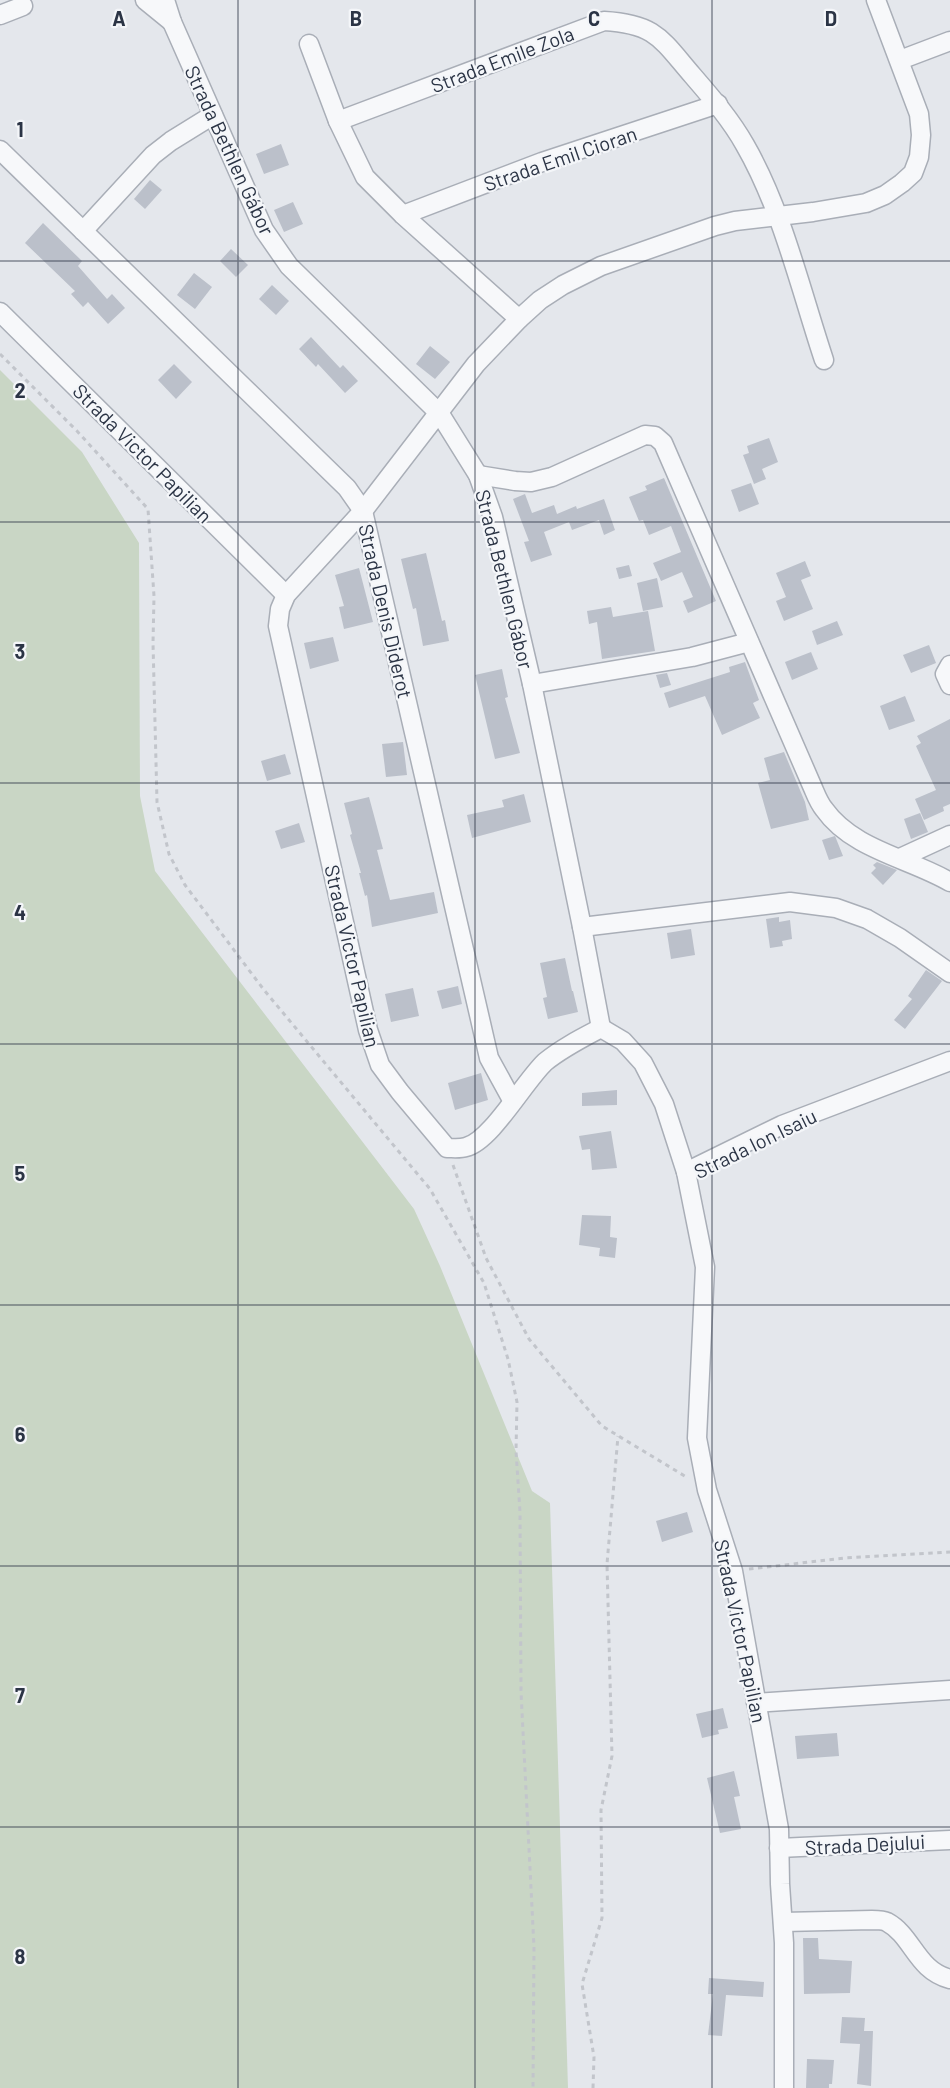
<svg xmlns="http://www.w3.org/2000/svg" width="950" height="2088" viewBox="0 0 950 2088" font-family="Barlow,sans-serif">
  <style>
    .green { fill: #c9d6c5 }
    .building { fill: #bbc0ca }
    .lines { fill: none; stroke-linecap: round; stroke-linejoin: round }
    .minor-casing { stroke: #a9aeb7; stroke-width: 21 }
    .path { stroke: #c2c5cb; stroke-width: 3; stroke-dasharray: 4.5 4.5; stroke-linecap: butt }
    .minor { stroke: #f7f8fa; stroke-width: 18 }
    .grid { fill: none; stroke: #2b3445; stroke-width: 1.5; stroke-opacity: 0.55 }
    .labels { text-anchor: middle; dominant-baseline: central; stroke-width: 4.5; stroke-linejoin: round; paint-order: stroke }
    .street-label { font-size: 20px; fill: #2b3445; stroke: #f4f6f9 }
    .grid-label { font-size: 20px; text-anchor: middle; font-weight: bold; fill: #2b3445; stroke: #f4f6f9; stroke-width: 4.5; stroke-linejoin: round; paint-order: stroke }
  </style>
  <rect width="100%" height="100%" fill="#e4e7ec"/>
  <polygon class="green" points="0,370 82,452 139,543 140,796 155,871 414,1209 440,1266 532,1491 550,1503 568,2088 0,2088"/>
  <g class="building">
    <polygon points="281,144 289,165 264,174 256,154"/>
    <polygon points="150,180 162,190 145,209 134,199"/>
    <polygon points="293,202 303,224 284,232 274,210"/>
    <polygon points="43,223 82,261 78,266 107,299 112,294 125,308 108,324 88,302 83,307 71,294 75,291 25,243"/>
    <polygon points="231,249 248,265 236,277 220,261"/>
    <polygon points="194,273 212,287 195,309 177,295"/>
    <polygon points="272,285 289,301 276,315 259,299"/>
    <polygon points="311,337 340,368 343,365 358,381 345,393 318,364 316,367 299,349"/>
    <polygon points="430,346 450,362 435,379 416,364"/>
    <polygon points="174,364 192,382 176,399 158,380"/>
    <polygon points="769,438 778,462 762,469 766,479 754,484 743,455 749,453 747,446"/>
    <polygon points="664,478 716,601 688,613 683,601 693,597 682,572 661,581 653,563 681,552 671,526 649,535 643,520 639,521 629,497 647,490 645,486"/>
    <polygon points="751,483 759,504 739,512 731,490"/>
    <polygon points="525,494 532,513 554,505 557,514 576,506 577,509 604,499 615,530 604,535 599,520 572,530 569,522 544,532 552,555 531,562 524,542 529,541 513,499"/>
    <polygon points="426,553 442,621 445,620 449,641 423,646 416,608 413,609 401,559"/>
    <polygon points="805,561 811,576 801,580 813,609 784,621 776,601 786,597 776,573"/>
    <polygon points="629,565 632,576 619,579 616,568"/>
    <polygon points="359,568 373,622 344,629 339,607 344,606 335,575"/>
    <polygon points="657,578 663,607 643,611 637,583"/>
    <polygon points="611,607 613,617 648,611 655,651 602,659 597,622 589,624 587,611"/>
    <polygon points="837,621 843,635 817,645 812,631"/>
    <polygon points="333,637 339,661 310,669 304,643"/>
    <polygon points="929,645 936,663 911,673 903,655"/>
    <polygon points="811,652 818,669 792,680 785,662"/>
    <polygon points="745,662 759,700 753,703 760,718 722,735 705,696 669,708 664,693 730,672 729,667"/>
    <polygon points="502,669 508,697 505,698 520,753 495,759 475,675"/>
    <polygon points="667,673 671,685 660,688 656,675"/>
    <polygon points="905,696 915,721 889,730 880,706"/>
    <polygon points="950,719 950,804 943,807 944,811 924,820 915,799 936,790 916,746 921,743 917,736"/>
    <polygon points="403,742 407,775 386,777 382,744"/>
    <polygon points="784,752 805,802 809,820 771,829 758,783 770,780 764,758"/>
    <polygon points="285,754 291,774 267,781 261,761"/>
    <polygon points="524,794 531,822 472,838 467,815 504,807 502,800"/>
    <polygon points="369,797 383,849 377,850 390,900 434,892 438,913 372,927 367,895 365,896 359,873 361,873 350,835 352,834 344,803"/>
    <polygon points="920,813 928,832 911,839 904,819"/>
    <polygon points="299,823 305,842 281,849 275,831"/>
    <polygon points="835,836 843,856 829,860 822,840"/>
    <polygon points="877,862 897,870 883,885 871,873 876,868 873,865"/>
    <polygon points="779,917 779,922 790,920 792,939 782,941 783,946 770,948 766,919"/>
    <polygon points="691,929 695,955 671,959 667,933"/>
    <polygon points="565,958 572,991 573,991 578,1012 548,1019 543,998 547,997 540,963"/>
    <polygon points="926,970 942,981 905,1029 894,1020 912,999 908,996"/>
    <polygon points="458,986 462,1004 442,1009 437,991"/>
    <polygon points="413,988 419,1016 391,1022 385,994"/>
    <polygon points="481,1073 488,1100 455,1110 448,1083"/>
    <polygon points="617,1090 617,1105 582,1106 582,1093"/>
    <polygon points="611,1131 617,1168 592,1170 590,1149 582,1150 579,1136"/>
    <polygon points="582,1215 611,1216 610,1237 617,1238 615,1258 599,1256 600,1248 579,1245"/>
    <polygon points="687,1512 693,1532 662,1542 656,1521"/>
    <polygon points="723,1708 728,1728 718,1730 719,1734 702,1738 696,1714"/>
    <polygon points="837,1733 839,1756 797,1759 795,1736"/>
    <polygon points="734,1771 740,1796 734,1797 741,1829 720,1833 707,1778"/>
    <polygon points="803,1938 818,1938 819,1959 852,1961 850,1993 804,1994"/>
    <polygon points="709,1978 764,1982 763,1997 726,1995 722,2036 708,2035 713,1994 708,1994"/>
    <polygon points="842,2017 865,2018 864,2031 873,2031 871,2086 857,2084 860,2044 840,2043"/>
    <polygon points="807,2059 834,2060 832,2084 829,2084 829,2088 806,2088"/>
  </g>
  <g class="lines">
    <g class="minor-casing">
      <g id="minor">
        <polyline points="145,0 172,22"/>
        <polyline points="165,0 172,22 264,230 289,266 440,414 478,475 493,517 532,684 582,927 601,1028"/>
        <polyline points="0,15 23,6"/>
        <polyline points="309,44 338,121 365,177 403,215 519,319"/>
        <polyline points="900,60 950,41"/>
        <path d="M338,121L604,21C656,24 661,39 693,76C712,98 731,120 745,145C782,209 801,291 824,360"/>
        <polyline points="0,150 347,488 363,511 489,1058 512,1100"/>
        <polyline points="403,215 542,162 718,104"/>
        <polyline points="83,231 153,155 171,141 213,115"/>
        <polyline points="0,312 286,595"/>
        <path d="M478,475L515,481L531,482L552,477L645,435L655,436L663,443L813,788C816,795 819,803 824,809C853,850 909,858 950,882"/>
        <polyline points="950,665 945,674 950,685"/>
        <polyline points="532,684 692,657 749,642"/>
        <polyline points="900,858 950,835"/>
        <polyline points="582,927 790,902 836,908 867,919 900,938 950,973"/>
        <path d="M601,1028C582,1038 562,1048 545,1062C524,1082 491,1141 466,1147C460,1149 453,1148 447,1148L400,1092L380,1065L368,1030L278,626L280,609L286,595L363,511L476,364L519,319L540,300L563,285L601,266L715,226L735,221L813,212L866,203L885,195L902,183L913,173L919,157L921,135L919,114L876,0"/>
        <polyline points="601,1028 623,1041 643,1063 664,1104 686,1172 705,1267 697,1438 707,1490 733,1571 779,1829 780,1884 784,1943 784,2088"/>
        <polyline points="686,1172 782,1125 950,1061"/>
        <polyline points="756,1703 950,1690"/>
        <polyline points="779,1848 950,1840"/>
        <path d="M783,1922L872,1920C877,1920 883,1920 887,1922C913,1936 916,1970 950,1979"/>
      </g>
    </g>
    <g class="path">
      <polyline points="0,354 77,431 148,509 154,596 153,643 157,802 169,854 185,885 264,990 430,1189 484,1283 508,1359 517,1402 516,1451 520,1512 521,1692 534,1947 533,2088"/>
      <polyline points="453,1165 486,1258 529,1339 602,1426 688,1478"/>
      <polyline points="749,1569 845,1558 950,1552"/>
      <polyline points="593,2088 594,2057 582,1984 602,1918 601,1810 612,1756 607,1564 618,1436"/>
    </g>
    <use href="#minor" class="minor"/>
  </g>
  <path class="grid" d="M238,0V2088M475,0V2088M712,0V2088M0,261H950M0,522H950M0,783H950M0,1044H950M0,1305H950M0,1566H950M0,1827H950"/>
  <g class="labels">
    <g class="street-label">
      <text transform="translate(502 59) rotate(-21)">Strada Emile Zola</text>
      <text transform="translate(230 150) rotate(65)">Strada Bethlen Gábor</text>
      <text transform="translate(560 158) rotate(-19)">Strada Emil Cioran</text>
      <text transform="translate(143 453) rotate(45)">Strada Victor Papilian</text>
      <text transform="translate(505 579) rotate(76)">Strada Bethlen Gábor</text>
      <text transform="translate(386 611) rotate(77)">Strada Denis Diderot</text>
      <text transform="translate(353 956) rotate(77)">Strada Victor Papilian</text>
      <text transform="translate(755 1143) rotate(-26)">Strada Ion Isaiu</text>
      <text transform="translate(741 1631) rotate(78)">Strada Victor Papilian</text>
      <text transform="translate(865 1844) rotate(-3)">Strada Dejului</text>
    </g>
  </g>
  <g class="grid-label">
    <text x="119" y="26">A</text>
    <text x="356" y="26">B</text>
    <text x="594" y="26">C</text>
    <text x="831" y="26">D</text>
    <text x="20" y="137">1</text>
    <text x="20" y="398">2</text>
    <text x="20" y="659">3</text>
    <text x="20" y="920">4</text>
    <text x="20" y="1181">5</text>
    <text x="20" y="1442">6</text>
    <text x="20" y="1703">7</text>
    <text x="20" y="1964">8</text>
  </g>
</svg>
